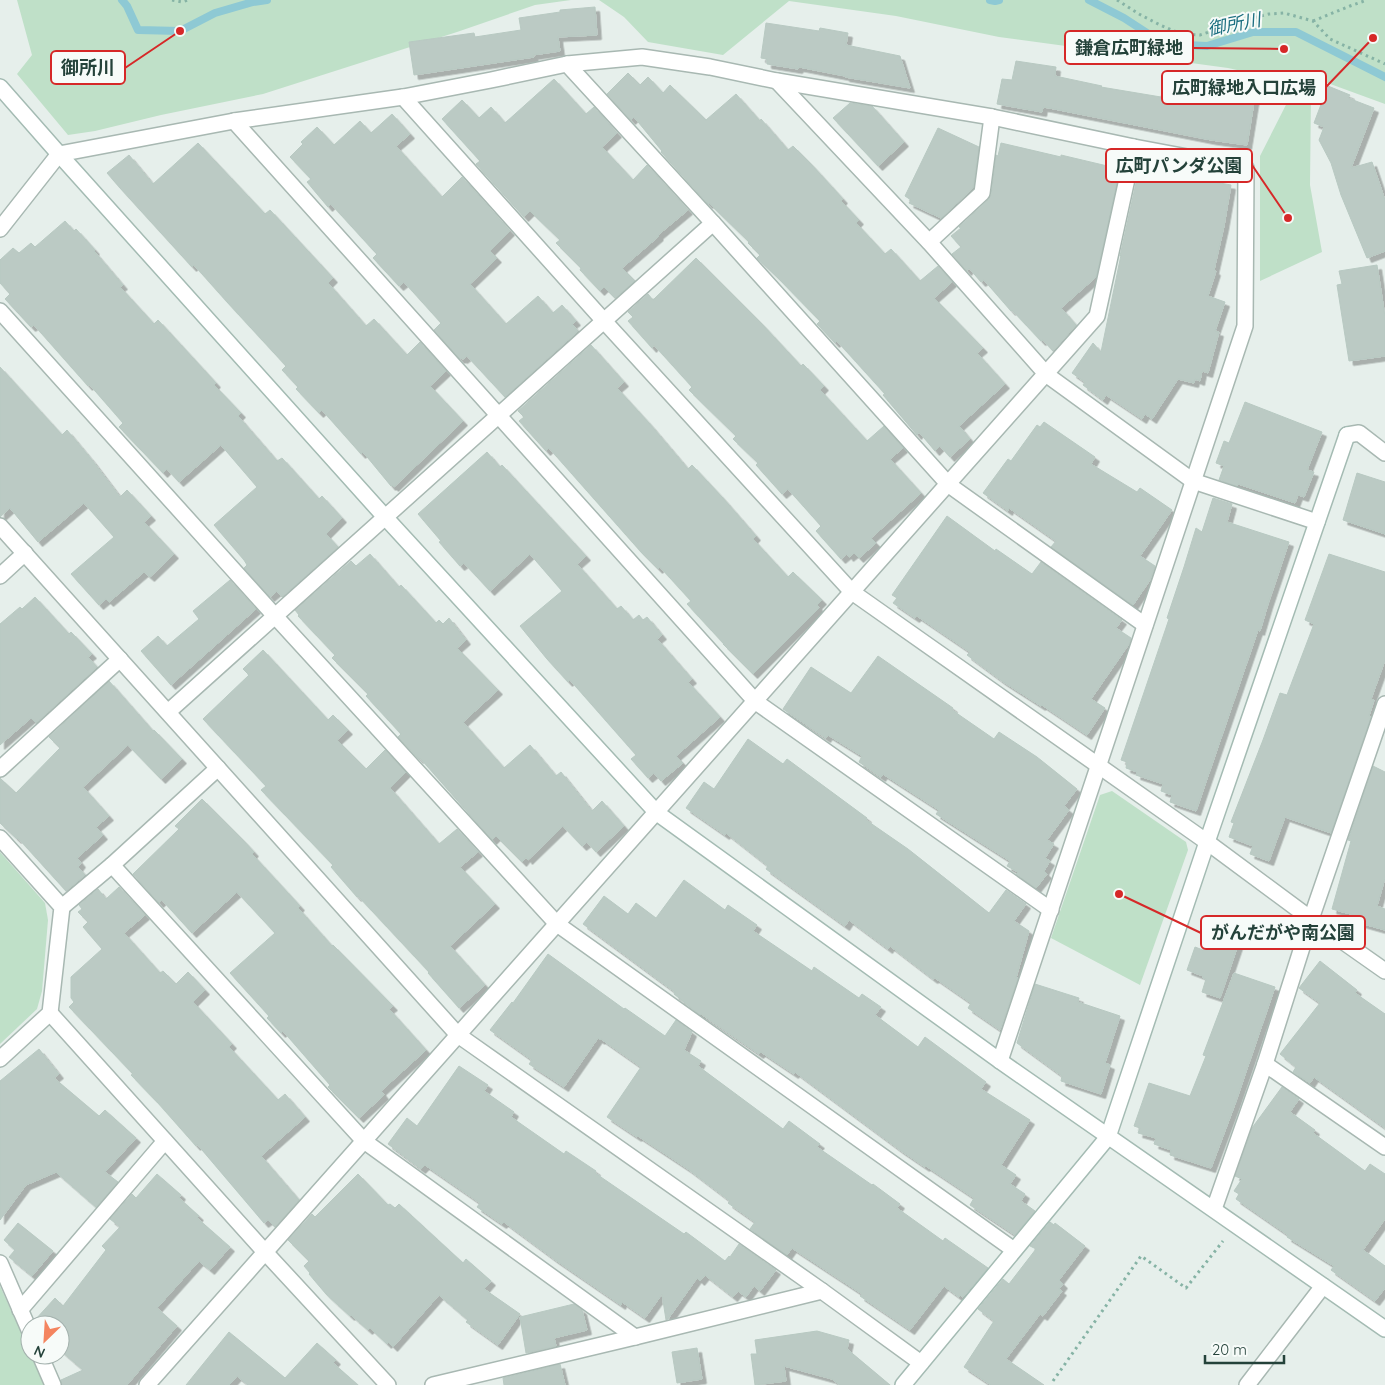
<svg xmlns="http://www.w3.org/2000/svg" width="1385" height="1385" viewBox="0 0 1385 1385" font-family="Quicksand,'Noto Sans JP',sans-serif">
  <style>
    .green { fill: #bfe0c8 }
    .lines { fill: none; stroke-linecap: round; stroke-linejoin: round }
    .stream { stroke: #8ec9d4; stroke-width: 8 }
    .building { fill: #bbcac4; stroke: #b8c9c2; filter: url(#shadow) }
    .street-casing { stroke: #a8b8b2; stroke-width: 18 }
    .secondary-casing { stroke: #a4bbb3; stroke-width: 18 }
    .path { stroke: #86b3a5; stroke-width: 3; stroke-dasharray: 2.5 4; stroke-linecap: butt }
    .street { stroke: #fff; stroke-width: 15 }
    .secondary { stroke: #fff; stroke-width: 15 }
    .labels { text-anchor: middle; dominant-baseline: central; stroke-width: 4; stroke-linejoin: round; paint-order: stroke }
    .water-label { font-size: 18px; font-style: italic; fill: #1c6f80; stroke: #f7fbf9 }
    .leader { fill: none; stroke: #d62828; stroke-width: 2 }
    .callout-dot { fill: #d62828; stroke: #f7fbf9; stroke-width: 2 }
    .callout { fill: #f7fbf9; stroke: #d62828; stroke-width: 2 }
    .callout-label { font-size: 18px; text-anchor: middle; font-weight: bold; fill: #24423a }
  </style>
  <defs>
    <filter id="shadow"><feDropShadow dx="4.5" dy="4.5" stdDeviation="0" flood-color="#0004"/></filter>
  </defs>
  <rect width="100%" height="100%" fill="#e6efeb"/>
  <g class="green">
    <polygon points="17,0 571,0 535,5 457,32 263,94 161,115 95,131 68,135 17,74 32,55"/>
    <polygon points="599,0 1385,0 1385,104 1303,74 1286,81 1228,68 999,37 896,16 789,1 723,55 648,42 624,17"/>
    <polygon points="1292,93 1311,94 1310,185 1322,252 1260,281 1260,156"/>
    <polygon points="1112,791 1186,842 1188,850 1140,985 1051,938 1100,795"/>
    <polygon points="0,852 45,903 48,920 42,991 37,1009 0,1044"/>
    <polygon points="0,1286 30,1352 30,1355 31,1355 45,1385 0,1385"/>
  </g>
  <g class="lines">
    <g class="stream">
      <polyline points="122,0 127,6 138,30 180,31 215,13 253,2 267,0"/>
      <polyline points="990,0 995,1 999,0"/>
      <polyline points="1089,0 1124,18 1164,44 1207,46 1253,32 1296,32 1385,77"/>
    </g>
  </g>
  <g class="building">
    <polygon points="595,7 597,35 558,37 560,51 533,55 534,57 414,75 409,42 474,33 475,37 521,30 519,18 560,12 560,10"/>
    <polygon points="766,23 819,31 820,28 848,33 846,45 900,56 910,88 845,77 845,76 799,67 798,69 767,64 767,59 761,58"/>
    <polygon points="1016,61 1056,67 1055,76 1102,86 1101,87 1161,97 1163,87 1215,99 1218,84 1256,90 1247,145 1211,140 1049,108 1043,107 1042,112 997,104 1002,79 1012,80"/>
    <polygon points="628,73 640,85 648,77 663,93 670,85 706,120 736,94 760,121 761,119 788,150 793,146 810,163 843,199 841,201 859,220 856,223 885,254 891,249 920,281 938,266 952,282 934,298 983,348 977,353 1005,384 959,426 970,439 950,457 940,446 935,451 919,432 917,435 883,395 885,394 837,341 835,343 817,324 820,321 778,278 757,258 760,255 748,243 749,242 709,203 708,204 661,152 662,151 634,117 631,120 607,94"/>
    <polygon points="554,79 586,114 594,107 617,133 602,147 633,180 647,165 688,210 658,235 659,236 622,268 635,281 615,298 604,287 600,291 580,270 581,268 556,243 560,240 530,211 524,217 476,164 480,161 442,119 462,100 479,118 491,107 505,123"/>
    <polygon points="1328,86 1350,95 1348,98 1374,108 1351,168 1372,162 1385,200 1385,251 1367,258 1341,195 1331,163 1319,140 1324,127 1314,123"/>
    <polygon points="850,103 872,106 904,142 878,166 833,118"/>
    <polygon points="392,114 410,134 396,146 442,197 462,177 510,231 490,251 497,258 470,284 506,324 538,296 553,313 562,305 576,321 572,324 578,331 505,397 467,356 463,359 461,358 460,359 434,330 441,323 404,282 399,286 373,258 377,254 373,250 331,204 328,207 307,182 311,179 290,157 303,144 301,142 317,127 334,145 360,121 371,133"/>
    <polygon points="938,128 979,147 973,188 941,218 909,203 911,200 905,196"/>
    <polygon points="198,143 265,214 270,210 333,278 328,283 366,326 374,319 407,355 420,342 446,371 430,386 463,421 394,487 392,485 391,486 363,452 361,454 322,410 319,413 296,389 298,387 282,370 286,366 227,302 194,265 192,267 120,188 107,173 129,155 153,184"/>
    <polygon points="1001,143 1061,157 1061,155 1120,169 1096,277 1061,308 1076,325 1053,351 1043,340 1041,341 1012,310 1011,311 984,280 981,282 969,268 967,271 952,254 961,247 951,236 961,228 959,227 988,200 991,195 996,155 998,156"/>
    <polygon points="1143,169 1231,185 1224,226 1214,270 1216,271 1208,296 1225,302 1215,331 1219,332 1208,373 1202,371 1200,381 1195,379 1194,383 1178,379 1152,419 1145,414 1142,419 1106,395 1103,400 1083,385 1085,382 1072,373 1093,343 1101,352 1121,255 1120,256 1138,174 1141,174"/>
    <polygon points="65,221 74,231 76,229 95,250 94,251 123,285 120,287 154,324 158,320 216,383 214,385 241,413 238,416 277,461 282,458 319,499 322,496 342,518 326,534 338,547 282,597 277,591 270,597 244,568 247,565 244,560 214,525 257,487 221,445 179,482 167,469 163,473 119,427 123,423 89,384 88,386 34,325 31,327 5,299 10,294 0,283 0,260 13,248 19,253 31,243 35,247"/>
    <polygon points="696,258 761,323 801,366 803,364 824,386 820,390 867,441 884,426 903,448 890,459 921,493 871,538 876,543 859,558 854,553 849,557 847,554 841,559 816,531 821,526 788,489 782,494 756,465 758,463 733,439 736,436 689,390 692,387 654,345 652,348 628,321 633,317 628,312 648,294 653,300"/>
    <polygon points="1377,265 1385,317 1385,356 1349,361 1337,285 1342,284 1339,271"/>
    <polygon points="591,345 624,382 617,388 649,423 688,469 692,465 722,497 756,536 753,539 788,577 793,572 822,600 817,605 819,608 753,674 723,644 724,644 687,604 691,601 660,567 658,569 641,552 549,448 546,451 519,421 524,417 518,411"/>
    <polygon points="0,367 62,435 67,430 92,460 120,497 127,490 151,516 144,522 174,554 150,577 144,572 109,602 106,599 99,605 71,574 114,537 84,503 38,542 10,508 0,517"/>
    <polygon points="1245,402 1322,432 1307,470 1314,472 1304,497 1298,495 1295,503 1238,484 1237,486 1219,480 1224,466 1216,463 1224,441 1229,443"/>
    <polygon points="1044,422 1095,457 1091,464 1137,492 1140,488 1172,510 1140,556 1155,566 1150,580 1133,605 1051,547 1056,541 1009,508 1008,511 983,493 1008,459 1011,461 1037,425 1040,427"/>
    <polygon points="487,452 500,467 502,465 586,556 577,564 617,609 621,606 633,620 639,615 643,620 647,617 662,635 657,639 692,679 688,682 720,717 676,756 683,763 661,781 654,773 648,778 631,759 636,755 570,680 568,682 547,659 520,626 562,591 530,554 490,591 464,563 460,566 439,542 441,541 418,514"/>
    <polygon points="1357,473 1385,482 1385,534 1343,520"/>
    <polygon points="1213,498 1232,504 1227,522 1289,542 1268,604 1260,631 1258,630 1196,811 1170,802 1172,795 1161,791 1163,784 1136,775 1137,772 1126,768 1127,762 1121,760 1169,619 1167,618 1184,567 1196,528 1202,532"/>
    <polygon points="947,516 995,551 996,549 1032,574 1041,562 1122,620 1116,628 1131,638 1129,644 1091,699 1105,708 1087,735 1042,705 1041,706 1002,681 967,655 970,652 917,616 915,618 893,603 897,598 892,595"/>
    <polygon points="370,554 399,587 401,585 436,623 439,620 443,624 449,618 466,640 457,648 498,690 463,722 504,768 530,745 556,776 561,772 592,811 602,801 624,826 596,852 587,842 582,846 563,826 528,860 526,857 522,862 496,836 492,840 420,758 419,759 398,737 401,734 366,696 368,694 332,658 335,655 298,616 299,615 295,610 351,561 356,566"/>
    <polygon points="1329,554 1385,572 1385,660 1371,699 1374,700 1369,716 1371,717 1331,833 1285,817 1269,861 1250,854 1253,846 1229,837 1234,823 1231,822 1263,740 1280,693 1287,695 1314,624 1305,620"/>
    <polygon points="230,580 256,609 171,685 141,651 158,636 167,646 199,619 193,611"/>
    <polygon points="35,597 69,634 71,632 92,654 88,657 97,667 36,723 31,718 0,745 0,624 20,607 22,609"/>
    <polygon points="263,650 328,720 333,715 348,730 337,740 366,769 385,750 406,772 390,788 439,844 457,829 478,852 460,867 495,904 450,946 485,985 459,1008 428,973 429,972 358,896 357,897 331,867 333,865 261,790 266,786 203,719 249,675 243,669"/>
    <polygon points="878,656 953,708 952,710 994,739 999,732 1037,757 1077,789 1064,806 1069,810 1047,840 1054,844 1045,858 1050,861 1044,871 1047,874 1036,888 1016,874 1018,872 1007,866 1010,861 936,814 939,810 883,774 881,777 859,762 862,756 828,735 826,738 783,709 811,667 851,693"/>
    <polygon points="109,681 153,731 154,730 182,759 161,779 128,745 83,787 109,816 96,827 103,835 77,858 81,863 78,867 85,875 66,891 18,838 17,839 0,823 0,778 16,793 60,748 49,737"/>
    <polygon points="748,739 783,764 787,759 867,818 866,820 908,849 989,913 1006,890 1026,904 1014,921 1029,931 1016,978 1018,978 1000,1030 968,1008 971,1003 935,978 933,979 890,946 888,949 849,920 845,926 766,869 768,866 726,833 725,835 686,808 704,782 714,789"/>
    <polygon points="1373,766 1385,772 1385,878 1377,906 1385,909 1385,930 1353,921 1354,915 1332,909 1351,841 1348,840"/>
    <polygon points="202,799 243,840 254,852 252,854 300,906 298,908 332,946 333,945 393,1006 389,1009 426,1050 381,1091 384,1095 359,1118 328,1087 330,1085 283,1031 281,1033 267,1018 269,1016 230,973 275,933 237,892 192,933 162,900 159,903 133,874 179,829 175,826"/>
    <polygon points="684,880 725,910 728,905 757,925 753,931 812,971 814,967 859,998 862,994 881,1007 875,1015 918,1047 925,1037 986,1082 981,1089 1030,1120 1001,1165 1016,1175 1010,1184 1025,1194 1021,1201 1035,1211 1015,1235 970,1205 974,1198 926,1166 925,1167 900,1150 795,1072 794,1074 761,1052 759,1054 701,1014 700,1015 674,994 675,992 583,924 604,896 628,914 636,903 656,918"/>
    <polygon points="119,887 145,915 124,933 160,973 163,971 176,984 188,972 205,990 193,1002 232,1044 229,1047 278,1100 285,1094 305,1117 261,1156 299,1200 275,1227 268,1220 264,1223 197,1144 196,1146 158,1103 131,1075 133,1074 69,1007 74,1002 71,998 71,977 102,949 83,927 88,922 78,912 82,909 79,905 98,889 106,899"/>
    <polygon points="1221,936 1239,942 1220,998 1202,992 1206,979 1203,978 1203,976 1187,970 1195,947 1203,950 1205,944 1217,948"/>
    <polygon points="548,954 624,1009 625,1008 665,1036 676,1020 692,1032 684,1050 701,1061 698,1066 783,1129 789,1121 820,1144 817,1147 872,1185 873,1184 900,1204 897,1208 943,1241 945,1238 988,1268 963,1297 960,1295 959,1297 944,1286 910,1330 860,1296 862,1294 792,1248 787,1255 750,1229 755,1222 728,1203 730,1201 688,1169 638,1136 637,1137 607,1117 641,1067 601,1039 600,1040 598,1038 564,1087 529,1064 532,1060 490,1030 512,1002 513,1003"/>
    <polygon points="1320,961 1357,990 1355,993 1385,1014 1385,1128 1314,1077 1310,1083 1293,1072 1296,1067 1280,1054 1320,1003 1299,988"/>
    <polygon points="1234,973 1275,987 1235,1104 1211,1168 1170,1155 1171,1150 1154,1144 1156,1138 1138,1133 1140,1128 1134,1126 1149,1083 1190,1096 1206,1056 1203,1055"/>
    <polygon points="1035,984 1079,998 1078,1002 1120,1016 1105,1063 1110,1065 1101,1094 1061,1081 1062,1076 1017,1043"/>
    <polygon points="39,1049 59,1074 54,1078 99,1116 105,1110 136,1138 105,1172 118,1182 96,1207 56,1172 26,1185 0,1220 0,1081"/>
    <polygon points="459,1066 488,1085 484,1091 514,1112 511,1117 564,1154 566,1151 596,1171 595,1173 684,1234 686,1232 725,1261 729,1256 730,1257 739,1244 776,1270 760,1291 754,1286 746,1297 738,1291 733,1297 705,1275 700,1281 697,1278 668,1319 666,1320 662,1294 645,1318 622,1302 621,1305 554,1259 504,1222 502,1224 477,1207 480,1203 425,1165 421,1169 388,1144 407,1118 417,1126"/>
    <polygon points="1282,1087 1299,1099 1290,1112 1315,1130 1313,1133 1365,1171 1370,1164 1385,1174 1385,1219 1363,1250 1385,1266 1385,1288 1375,1301 1331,1270 1334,1266 1287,1237 1288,1235 1236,1199 1239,1194 1234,1191 1242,1179 1235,1176 1252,1128"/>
    <polygon points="157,1174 181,1195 179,1198 199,1216 197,1218 230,1247 210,1270 199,1261 157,1308 177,1326 127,1385 62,1385 61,1380 83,1370 60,1350 60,1325 37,1325 35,1320 55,1298 63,1306 106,1250 102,1246 120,1227 110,1219 132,1194 136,1198"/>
    <polygon points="358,1174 388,1205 390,1204 395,1208 399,1204 463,1263 466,1259 491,1281 484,1289 520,1314 498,1345 466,1322 468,1320 439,1295 393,1347 388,1342 387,1344 370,1328 368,1330 351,1315 350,1316 326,1294 309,1274 310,1273 304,1266 309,1261 288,1240 312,1214 315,1217"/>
    <polygon points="1050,1222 1054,1225 1055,1223 1085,1246 1059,1280 1063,1284 1059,1289 1062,1291 1043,1316 1040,1314 1006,1359 1044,1385 991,1385 964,1367 994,1321 978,1309 1003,1279 1009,1284 1036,1249 1030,1246"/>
    <polygon points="18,1223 53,1251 32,1276 9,1257 15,1250 4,1240"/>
    <polygon points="574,1304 582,1310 587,1330 554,1338 556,1346 526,1353 520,1317"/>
    <polygon points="817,1331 849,1340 847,1349 890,1385 840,1385 832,1379 784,1366 786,1381 755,1385 751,1354 757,1354 755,1340"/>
    <polygon points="229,1332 285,1378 317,1343 336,1360 333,1363 358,1385 248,1385 237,1376 229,1385 186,1385"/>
    <polygon points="697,1348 702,1379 677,1383 672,1352"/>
    <polygon points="560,1364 565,1385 504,1385 503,1378"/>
  </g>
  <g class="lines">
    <g class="street-casing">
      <g id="street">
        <polyline points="567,64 713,223 949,485 1145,625"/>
        <polyline points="777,81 929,242 1047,375 1193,481 1317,522"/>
        <polyline points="403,97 604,321 852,592 1207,842 1311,919 1385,971"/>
        <polyline points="234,121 756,702 1051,910"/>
        <polyline points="0,229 59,154 234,121 403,97 491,80 567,64 642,57 710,67 777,81 992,117 1134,147 1246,168 1245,326 1000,1061"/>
        <polyline points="929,242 982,193 992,117"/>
        <polyline points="0,311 275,616 557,924 1014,1250"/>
        <polyline points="1347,435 1359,433 1385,453"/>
        <polyline points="0,526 458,1035 822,1291 921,1363"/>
        <polyline points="0,576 25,553"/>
        <polyline points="168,712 713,223"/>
        <polyline points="0,769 120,659"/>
        <polyline points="0,838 62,907 50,1013 0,1059"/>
        <polyline points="112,865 364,1141 635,1337"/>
        <polyline points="62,907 112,865 218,768"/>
        <polyline points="50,1013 265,1252 388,1385"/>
        <polyline points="1265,1064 1385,1147"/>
        <polyline points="1214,1209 1265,1064 1311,919 1385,704"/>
        <polyline points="0,1263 30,1332"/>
        <polyline points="20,1310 165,1141"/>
        <polyline points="40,1355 53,1385"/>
        <polyline points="147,1385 1097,316 1134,147"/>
        <polyline points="433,1385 635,1337 822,1291"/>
        <polyline points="1247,1385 1323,1286"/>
      </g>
    </g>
    <g class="secondary-casing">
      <g id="secondary">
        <polyline points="0,87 59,154 385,517 657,813 1000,1061 1385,1329"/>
        <polyline points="903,1385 1108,1137 1207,842 1347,435"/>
      </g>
    </g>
    <g class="path">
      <polyline points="172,0 182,2 188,0"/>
      <polyline points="1117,0 1139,14 1160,25 1181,34 1200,35 1249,19 1269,14 1284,13 1313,21 1330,39 1385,64"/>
      <polyline points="1313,21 1350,6 1367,0"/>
      <polyline points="1053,1381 1141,1256 1186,1288 1223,1241"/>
    </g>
    <use href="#street" class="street"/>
    <use href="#secondary" class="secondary"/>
  </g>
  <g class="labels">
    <g class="water-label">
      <text transform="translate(1234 24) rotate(-11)">御所川</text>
    </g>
  </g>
  <path class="leader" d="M1284 49L1193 48M180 31L125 68M1373 38L1326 87M1288 218L1252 165M1119 894L1201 933"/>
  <g class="callout-dot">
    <circle cx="1284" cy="49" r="5"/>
    <circle cx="180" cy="31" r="5"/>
    <circle cx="1373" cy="38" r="5"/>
    <circle cx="1288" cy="218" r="5"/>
    <circle cx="1119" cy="894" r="5"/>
  </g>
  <g class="callout">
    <rect x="1065" y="31" width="128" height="33" rx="5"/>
    <rect x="51" y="51" width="74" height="33" rx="5"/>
    <rect x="1162" y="71" width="164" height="33" rx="5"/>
    <rect x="1106" y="149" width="146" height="33" rx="5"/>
    <rect x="1201" y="916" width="164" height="33" rx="5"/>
  </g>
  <g class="callout-label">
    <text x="1129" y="54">鎌倉広町緑地</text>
    <text x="88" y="74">御所川</text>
    <text x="1244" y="94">広町緑地入口広場</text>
    <text x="1179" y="172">広町パンダ公園</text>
    <text x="1283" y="939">がんだがや南公園</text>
  </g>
  <g transform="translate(45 1340) rotate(205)"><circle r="24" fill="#f7fbf9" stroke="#a3b1ad"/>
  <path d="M0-4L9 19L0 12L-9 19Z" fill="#f4845f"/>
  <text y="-8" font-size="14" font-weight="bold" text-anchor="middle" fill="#24423a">N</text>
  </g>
  <path d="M1205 1355v8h79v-8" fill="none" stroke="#24423a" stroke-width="2.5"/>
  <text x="1212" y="1355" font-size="15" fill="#24423a" stroke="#f7fbf9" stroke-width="4" paint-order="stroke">20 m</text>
</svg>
